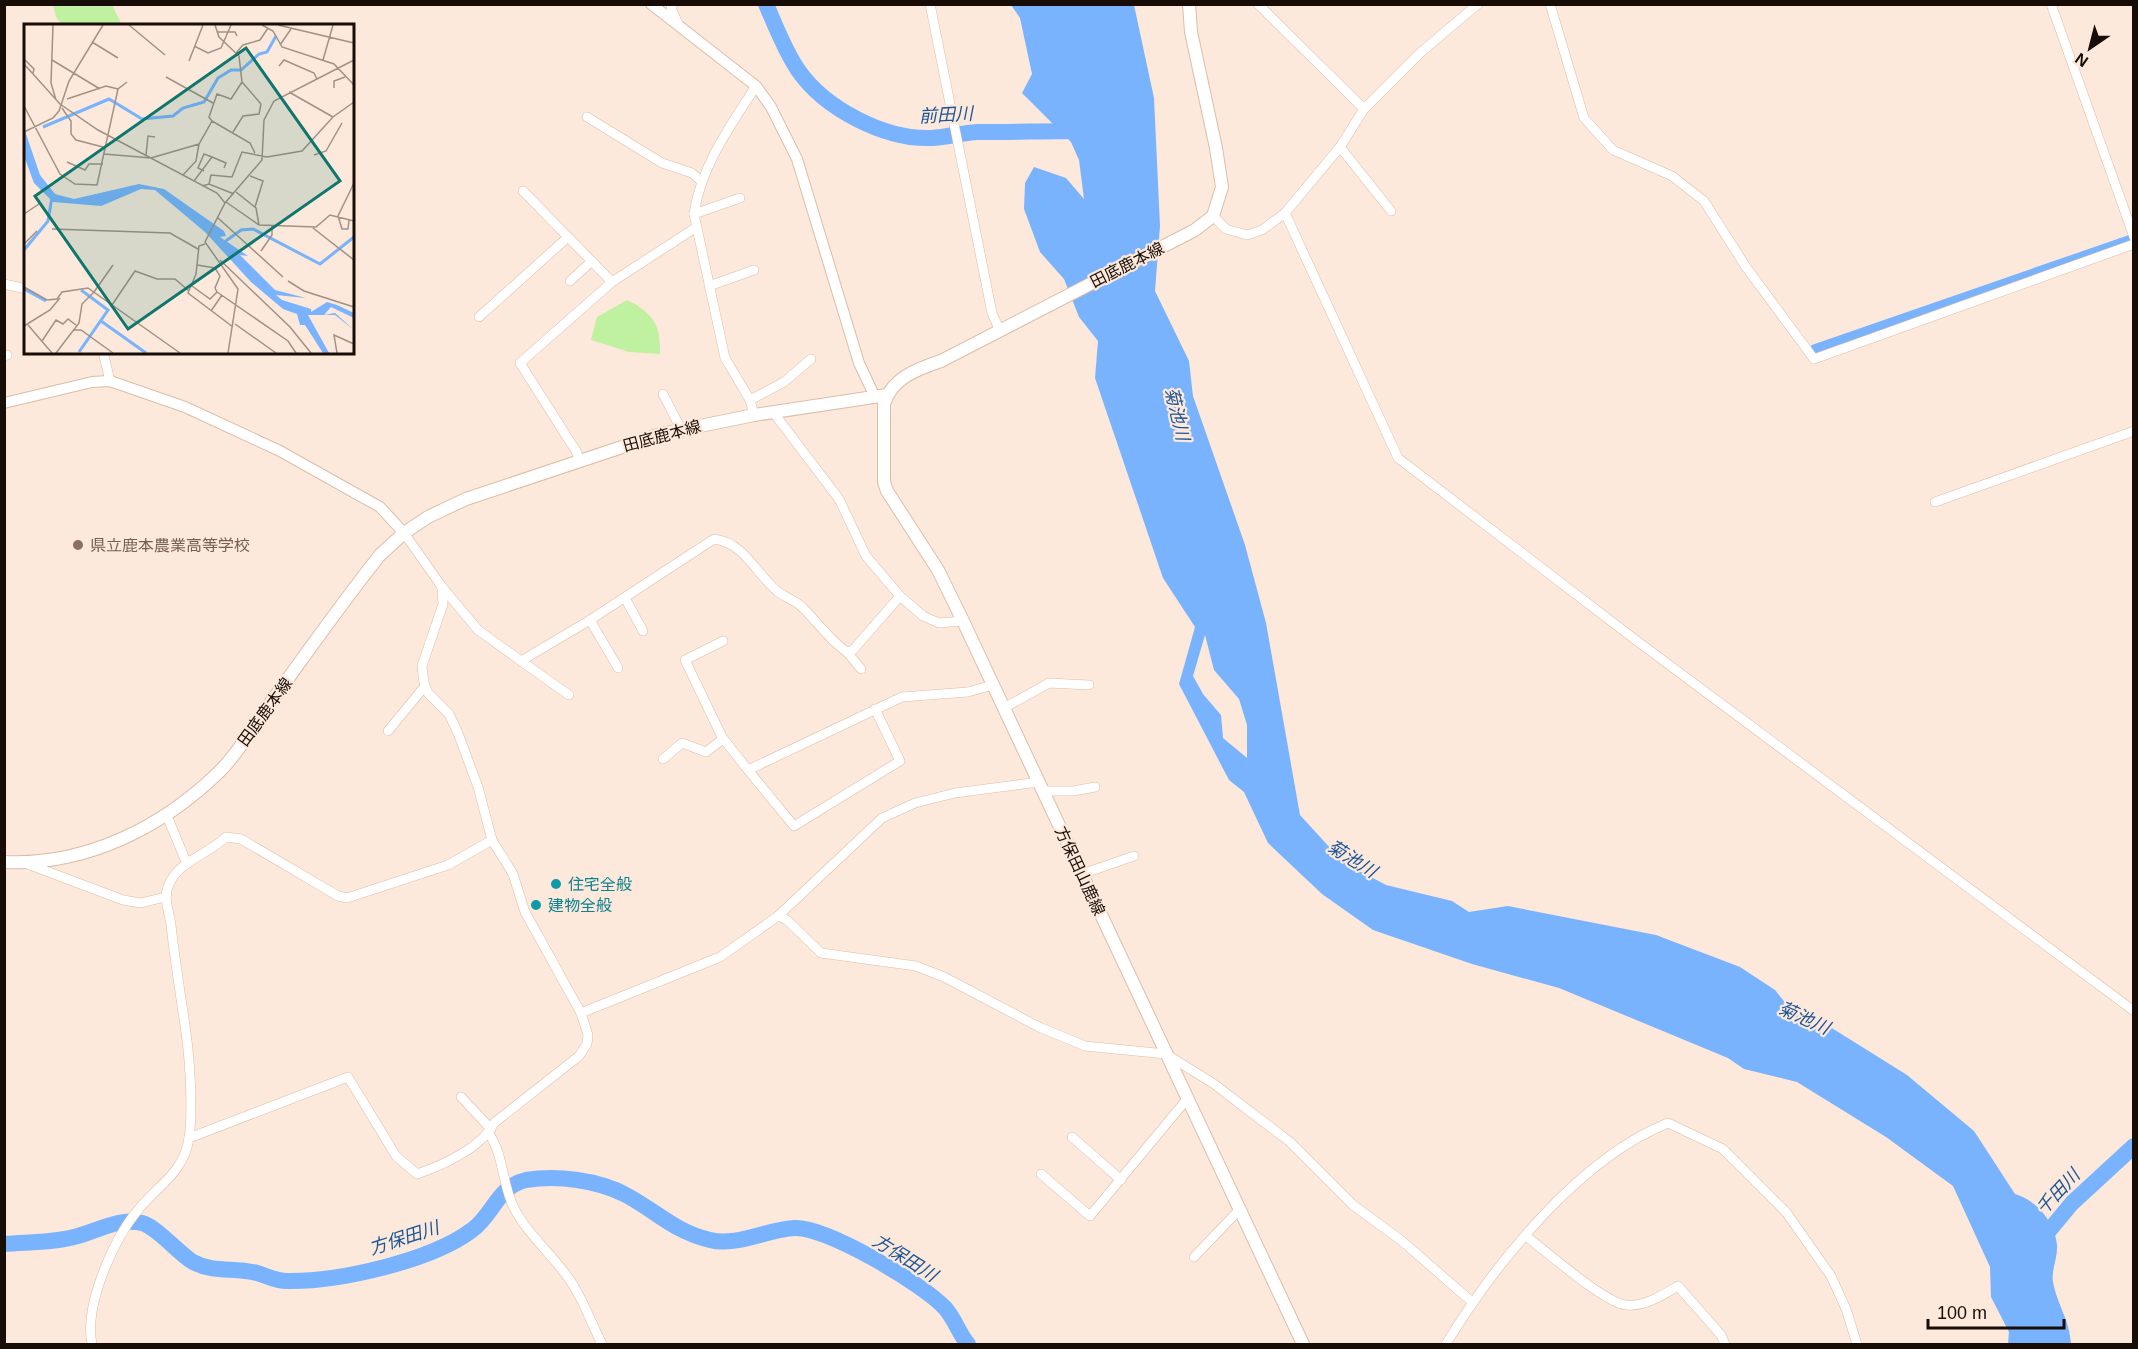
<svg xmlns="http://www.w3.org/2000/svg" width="2138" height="1349" viewBox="0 0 2138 1349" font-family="Arial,'Noto Sans JP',sans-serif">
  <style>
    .green { fill: #c0f1a1 }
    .water { fill: #79b3fd; fill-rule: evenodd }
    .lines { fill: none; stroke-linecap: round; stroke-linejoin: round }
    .canal { stroke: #79b3fd; stroke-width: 9 }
    .river { stroke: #79b3fd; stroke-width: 16 }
    .minor-casing { stroke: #dcbda7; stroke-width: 10 }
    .tertiary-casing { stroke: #dcbda7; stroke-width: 12 }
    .secondary-casing { stroke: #dcbda7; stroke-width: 14 }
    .minor { stroke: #fff; stroke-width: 9 }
    .tertiary { stroke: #fff; stroke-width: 10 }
    .secondary { stroke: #fff; stroke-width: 12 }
    .education-dot { fill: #8d6e63; stroke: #fce9db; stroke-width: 2 }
    .culture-dot { fill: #0f9aa8; stroke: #fce9db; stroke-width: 2 }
    .labels { text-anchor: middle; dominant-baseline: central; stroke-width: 4.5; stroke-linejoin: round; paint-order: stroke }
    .street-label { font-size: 16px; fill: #180d06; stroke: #fce9db }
    .education-label { font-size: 16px; fill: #785e54; stroke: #fce9db; text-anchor: start }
    .culture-label { font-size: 16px; fill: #0d838f; stroke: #fce9db; text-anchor: start }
    .water-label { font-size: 18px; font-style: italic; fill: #1c5597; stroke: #fce9db }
    .inset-river { fill: none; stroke: #79b3fd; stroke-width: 3 }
    .inset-road { fill: none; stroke: #a19186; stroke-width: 1.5 }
    .view { fill: #0f766e; fill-opacity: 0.15; stroke: #0f766e; stroke-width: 3 }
    .inset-edge { fill: none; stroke: #180d06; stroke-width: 3 }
  </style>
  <rect width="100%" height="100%" fill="#fce9db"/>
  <g class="green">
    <polygon points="53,5 112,5 122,25 62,25 56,17"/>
    <path d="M627,300C653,313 661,325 660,354L629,352L591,340L597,317Z"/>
  </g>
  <path class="water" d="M1011,5H1134L1154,98L1160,226L1155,291L1189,361L1193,396L1245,545L1266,623L1300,815L1343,862L1386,885L1452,901L1469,912L1508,906L1656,935L1740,967L1775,990L1795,1015L1819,1020L1907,1075L1974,1131L2015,1194C2036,1200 2055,1222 2057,1245C2058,1257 2051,1270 2053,1282C2057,1304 2070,1321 2071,1344H2008L2009,1332L1991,1297L1990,1267L1953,1186L1886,1137L1797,1082L1744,1069L1728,1058L1559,988L1472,964L1373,930L1322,894L1268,843L1244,792L1229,780L1179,684L1195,627L1163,578L1095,378L1098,341L1079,317L1064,279L1040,252L1024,209L1025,183L1034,167L1066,178L1084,199L1079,160L1071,142L1022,93L1032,74L1020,18ZM1205,635L1214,670L1239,699L1247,725V758L1223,738L1221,715L1203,694L1193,676Z"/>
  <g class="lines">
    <polyline class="canal" points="1814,349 2134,238"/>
    <g class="river">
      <path d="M766,4C776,27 784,49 798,70C825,109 885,140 932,138C947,137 962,133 977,132C1012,132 1047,131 1083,131"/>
      <path d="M4,1244C27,1242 52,1243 74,1237C96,1232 118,1217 142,1223C157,1227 178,1253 193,1262C213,1273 236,1267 257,1273C267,1276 276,1281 287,1281C338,1282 431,1261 472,1230C493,1215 498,1186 526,1180C557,1175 598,1180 626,1195C656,1211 675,1232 710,1240C736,1247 768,1229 795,1228C827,1227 923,1284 945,1308C955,1319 959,1334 968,1344"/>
      <polyline points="2038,1244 2072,1203 2134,1146"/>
    </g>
    <g class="minor-casing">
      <g id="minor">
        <polyline points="673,4 671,8 679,26"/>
        <polyline points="930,4 992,313 1000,331"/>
        <polyline points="1258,4 1364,109"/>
        <polyline points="1550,4 1584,118 1613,150 1672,176 1704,201 1746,267 1814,359 2134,244"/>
        <polyline points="2051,4 2134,237"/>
        <polyline points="587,117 662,163 692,173 702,182"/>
        <polyline points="1340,147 1391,211"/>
        <polyline points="523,191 612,282"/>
        <polyline points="1285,213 1398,458 1637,641 2134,1011"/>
        <polyline points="694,214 740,198"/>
        <polyline points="1213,216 1226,229 1247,235 1262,230 1285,213 1340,147 1364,109 1420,53 1478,4"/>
        <polyline points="570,281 592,261"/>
        <polyline points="4,284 26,289"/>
        <polyline points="709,286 754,270"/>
        <polyline points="479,317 568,237"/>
        <polyline points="103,352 110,381"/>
        <polyline points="4,356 7,355"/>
        <polyline points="663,394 681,429"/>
        <polyline points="750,400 784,382 811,359"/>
        <polyline points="773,412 839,499 866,556 900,596 923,616 939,623 963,621"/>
        <path d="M754,415L750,400L725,358L694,214C701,166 730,126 756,86"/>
        <polyline points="580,461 576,451 520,363 612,282 695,228"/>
        <polyline points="1935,502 2134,431"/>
        <path d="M404,533L442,587L478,630L521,661L590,620L714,539C745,543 756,574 777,591C784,597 794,600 801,606C816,620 829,640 847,652L853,650L900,596"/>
        <polyline points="625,598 643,631"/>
        <polyline points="590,620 618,668"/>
        <polyline points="723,641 685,660 722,737 748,770 902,697 968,692 993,685"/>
        <polyline points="847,652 861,669"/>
        <polyline points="521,661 569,695"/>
        <polyline points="1004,708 1049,683 1089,685"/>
        <polyline points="388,731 425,686"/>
        <polyline points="663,759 682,743 706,752 723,739"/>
        <polyline points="748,770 794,826 900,761 875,709"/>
        <polyline points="1043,791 1073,791 1095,787"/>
        <polyline points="167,816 187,864"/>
        <polyline points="25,863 123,900 141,903 165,897"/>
        <polyline points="1082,874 1134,856"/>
        <polyline points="778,916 882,818 915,803 955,793 1039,782"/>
        <polyline points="581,1013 720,957 778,916 787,920 821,953 916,966 944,977 1039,1027 1085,1046 1166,1054 1214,1084 1290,1142 1353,1205 1402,1241 1472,1302"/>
        <polyline points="461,1097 491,1129"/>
        <path d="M489,1134C504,1155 502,1185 514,1208C530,1239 560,1260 576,1290C586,1307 593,1327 602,1344"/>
        <polyline points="1072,1137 1121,1180"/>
        <path d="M189,1138L348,1077L396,1156L417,1174C443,1165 481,1148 494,1123L579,1056L587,1044L588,1035L581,1013L525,912L513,874L492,840L478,787L458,733L449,714L428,693L424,683L422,666L443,604L442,587"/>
        <polyline points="1041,1174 1090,1216 1187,1099"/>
        <path d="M1526,1236C1546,1251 1604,1303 1626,1305C1644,1307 1663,1295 1678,1286L1721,1335L1725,1344"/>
        <polyline points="1194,1257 1239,1210"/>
        <path d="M92,1344C84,1306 113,1240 138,1210C157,1186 184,1173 189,1138C193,1110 190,1062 186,1033C181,997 175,962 171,925C169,910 162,897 170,882C180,861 210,853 226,837L241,839L338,896L347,898L448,865L492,840"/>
        <path d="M1446,1344C1495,1264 1578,1159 1668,1123L1723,1149L1786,1212L1831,1276L1846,1309L1857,1344"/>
      </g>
    </g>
    <g class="tertiary-casing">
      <g id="tertiary">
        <polyline points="651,4 756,86 771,107 797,159 859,363 874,395"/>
        <polyline points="4,403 92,382 110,381 185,407 280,451 380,507 404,533"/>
      </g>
    </g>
    <g class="secondary-casing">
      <g id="secondary">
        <path d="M1189,4L1191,32L1216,148L1222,187L1213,216L1195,230L941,361C917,369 892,378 884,404V482L887,491L938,570L963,621L1303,1344"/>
        <path d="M4,862C86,866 163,827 220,771C238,753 252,729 266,709C304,657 340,605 380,555L404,533L428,517L466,499L661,434L754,415L887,395"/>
      </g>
    </g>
    <use href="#minor" class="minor"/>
    <use href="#tertiary" class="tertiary"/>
    <use href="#secondary" class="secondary"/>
  </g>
  <circle class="education-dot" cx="78" cy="545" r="6"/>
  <g class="culture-dot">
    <circle cx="556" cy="884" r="6"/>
    <circle cx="536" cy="905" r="6"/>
  </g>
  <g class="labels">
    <g class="street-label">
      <text transform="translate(1127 265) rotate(-27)">田底鹿本線</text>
      <text transform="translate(662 436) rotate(-15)">田底鹿本線</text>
      <text transform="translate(265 712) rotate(-54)">田底鹿本線</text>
      <text transform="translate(1080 871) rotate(65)">方保田山鹿線</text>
    </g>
    <g class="education-label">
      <text x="90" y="545">県立鹿本農業高等学校</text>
    </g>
    <g class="culture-label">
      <text x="568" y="884">住宅全般</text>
      <text x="548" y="905">建物全般</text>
    </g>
    <g class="water-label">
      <text transform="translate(946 115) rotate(-3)">前田川</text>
      <text transform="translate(1177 414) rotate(77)">菊池川</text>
      <text transform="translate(1352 859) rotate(32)">菊池川</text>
      <text transform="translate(1804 1018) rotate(24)">菊池川</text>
      <text transform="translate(2058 1192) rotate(-47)">千田川</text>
      <text transform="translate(404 1238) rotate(-18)">方保田川</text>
      <text transform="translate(905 1258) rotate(32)">方保田川</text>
    </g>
  </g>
  <g transform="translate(24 24)">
    <rect width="330" height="330" fill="#fce9db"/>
    <path d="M0,104L16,151L31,170L50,175L115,160L140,165L200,207L202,212L196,213L224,232L216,231L251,266L282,274L252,271L258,276L287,285V288L303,278L313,281L330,289V294L307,283L300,291L311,289L330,306L311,291H284L305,329H299L281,301H276L273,290L259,285L227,258L181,208L131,166L117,165L77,182L29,178L10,159L0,132Z" fill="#79b3fd"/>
    <path class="inset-river" d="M19,103L85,75L118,95L149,92L159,84L180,78L194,54L207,46H217L235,30L243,28L252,12M199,219L217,206L229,205L296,240L330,213M0,226L24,197L28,173M0,265L22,277M77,297L122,329M55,328L84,286L57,266"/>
    <path class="inset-road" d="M29,1L27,59L32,76M105,1L141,31M191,1L195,13L215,32L218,58L237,80M238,1L249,7L258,23L310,40L330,61M254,1L330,19M194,8H211L213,12M68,18L94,34M256,21L267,5M170,22L184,29L197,24L207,1M212,29L219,21L236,16L244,4M0,35L10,45L9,49M28,36L76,65M299,36L309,1M165,37L179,1M0,40L36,80L74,106L193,169L201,179M255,42L260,36L290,49L293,55M142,53L189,79M310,64V57L321,53M265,68L309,93M43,75L82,62L94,65M0,82L36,150L51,160L73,161L94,65L103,58M38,84L47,97V110L52,116L79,123M188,97L226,119L231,129M0,108L29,94L35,87L45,57L79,1M209,108L219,92L235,90L237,80M80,130L127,134L175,120L188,97L185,93L193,70L207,75L218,58M122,131L124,112L131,113M290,131L302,127L318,99M43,138L61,146L65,140H79M180,147L174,144L180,130L188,133M159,151L172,137L175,120M226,152L239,157L231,183M170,157L188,133L202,139L200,144M185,160L187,151L208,153L218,128L243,133L278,127L309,93L330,78M178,162L185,160L210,170M212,168L232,184L235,201M202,178L235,201L292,203L306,191L330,197M0,190L15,180M194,194L259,253M325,196L324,205H318L314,192L330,159M289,204L330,236M28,205L146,209L174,225M0,220L13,207M181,220L175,222L172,250L164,269L209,303M237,227L248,211V202M196,236L266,303L287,329M264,257L280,267L330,283M168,262L186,275L193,268L191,264L196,252L191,244L173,241M0,263L23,276L33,275L38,268L64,264L156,329M70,268L89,241M193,268L264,317L272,329M88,281L111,247L133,255H151L165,267M187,287L198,271M211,300L252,329M4,301L28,329M0,302L26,286L36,274M49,306H57L89,329M18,317L32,296L39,300L44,295L52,301M32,329L55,299L58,280L70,268M204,329L214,265L181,218L201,179L238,136L240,96L250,77L330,36M313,329L310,311L330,320"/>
    <path class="view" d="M222,24L316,157L104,305L11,172Z"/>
    <rect width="330" height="330" class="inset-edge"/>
  </g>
  <rect width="2138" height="1349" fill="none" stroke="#180d06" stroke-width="12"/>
  <g transform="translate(2090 48) rotate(215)" stroke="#fce9db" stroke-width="4.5" paint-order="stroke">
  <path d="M0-4.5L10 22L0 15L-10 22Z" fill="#180d06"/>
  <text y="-9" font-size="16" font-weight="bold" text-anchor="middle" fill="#180d06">N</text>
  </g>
  <path d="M1928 1319v9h136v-9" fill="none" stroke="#180d06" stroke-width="3"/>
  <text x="1937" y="1319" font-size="18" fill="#180d06" stroke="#fce9db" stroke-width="4.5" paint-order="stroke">100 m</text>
</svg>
